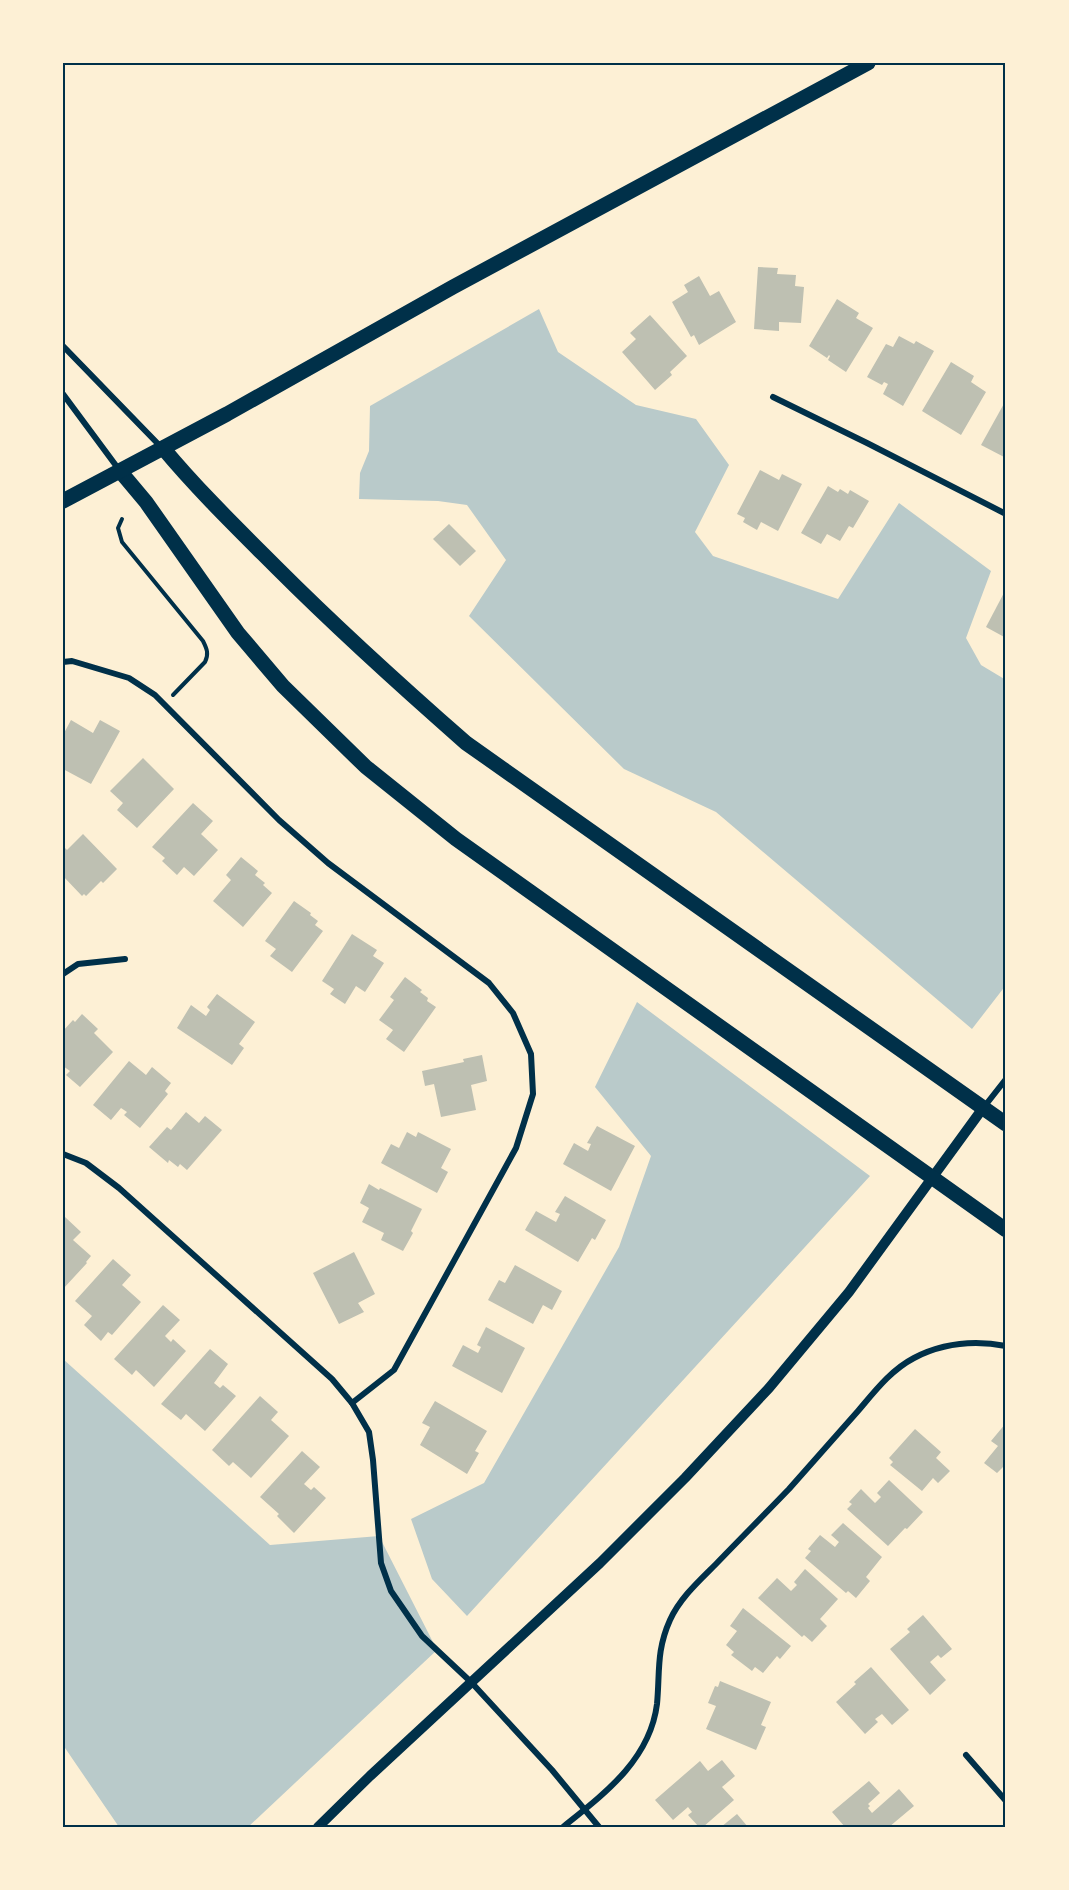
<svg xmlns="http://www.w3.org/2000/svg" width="1069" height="1890" viewBox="0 0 1069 1890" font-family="'Fira Sans',sans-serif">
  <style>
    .green { fill: #b9caca }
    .building { fill: #bec0b2 }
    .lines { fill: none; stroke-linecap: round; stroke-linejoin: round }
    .path { stroke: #003049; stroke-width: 4 }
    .minor { stroke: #003049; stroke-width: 6 }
    .tertiary { stroke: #003049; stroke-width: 10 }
    .primary { stroke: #003049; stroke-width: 15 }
    .neatline { fill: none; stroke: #003049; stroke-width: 2 }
  </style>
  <rect width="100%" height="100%" fill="#fdf0d5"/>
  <g class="green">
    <polygon points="539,309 558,352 636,405 696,419 729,465 695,532 713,556 838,599 899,503 991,571 966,638 981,665 1006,680 1006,985 972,1029 716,812 624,769 469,616 506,560 467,505 438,501 359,499 360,473 369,451 370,406"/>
    <polygon points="637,1002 870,1176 467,1616 432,1579 411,1519 484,1483 619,1247 651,1156 595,1087"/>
    <polygon points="63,1359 270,1545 379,1536 437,1650 248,1827 119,1827 63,1745"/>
  </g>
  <g class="building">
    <polygon points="758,267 778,268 777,274 796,275 795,286 804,287 801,323 779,322 779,331 754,329"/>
    <polygon points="699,276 710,296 719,291 736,322 699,345 694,335 691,337 672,302 688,292 684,285"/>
    <polygon points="837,299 859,313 856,318 873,328 846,372 828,360 830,356 829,355 827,358 809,346"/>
    <polygon points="650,315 687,356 670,372 672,375 655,390 622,352 636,339 630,333"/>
    <polygon points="899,336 914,344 916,341 934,351 903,406 883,394 888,384 884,382 882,385 867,377 886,344 893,347"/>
    <polygon points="951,362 974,376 971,382 986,392 961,435 922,411"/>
    <polygon points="1006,400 1006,458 981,445"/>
    <polygon points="760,470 779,480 782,474 802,484 778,531 761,522 757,530 743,522 745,518 737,514"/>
    <polygon points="828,486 838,492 840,489 848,494 850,490 869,501 853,528 849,526 840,541 827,534 821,544 801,533"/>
    <polygon points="449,524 476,551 460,566 433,539"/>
    <polygon points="1006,589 1006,638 986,627"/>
    <polygon points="71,720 93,733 100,720 120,731 91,784 63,769 63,735"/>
    <polygon points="143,758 174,789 137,828 117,810 123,803 110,791"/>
    <polygon points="193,803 213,821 201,834 218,850 194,876 184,867 177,875 162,861 165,858 152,847"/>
    <polygon points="83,834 117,869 103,883 101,881 86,896 84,894 82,896 63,876 63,846 67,850"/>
    <polygon points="241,857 258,871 255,875 265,883 263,885 272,893 243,927 213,901 231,880 226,875"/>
    <polygon points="294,901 311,913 310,915 318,921 315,925 323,931 292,972 270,956 276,949 265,941"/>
    <polygon points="352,934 377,950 373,956 384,963 365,992 356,986 345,1004 330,994 334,989 322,981"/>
    <polygon points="405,977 422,990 420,992 428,998 427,1001 436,1007 404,1052 386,1039 393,1030 379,1020 394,1000 390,997"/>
    <polygon points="217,994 255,1022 239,1044 244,1048 232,1065 177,1028 191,1005 206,1016 210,1010 207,1007"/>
    <polygon points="82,1014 98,1029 94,1033 113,1052 80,1087 66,1075 70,1071 63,1066 63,1031 73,1020 75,1022"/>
    <polygon points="482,1055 487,1081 471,1085 476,1110 441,1117 434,1084 425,1086 422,1071 464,1062 463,1059"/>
    <polygon points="129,1061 146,1075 152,1067 171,1083 165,1091 168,1094 140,1128 124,1115 127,1112 121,1108 111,1120 93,1105"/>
    <polygon points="186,1112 199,1123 205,1116 222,1130 187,1170 180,1164 178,1167 169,1160 168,1163 149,1147 167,1127 171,1130"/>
    <polygon points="597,1126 635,1146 611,1191 563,1164 574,1143 588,1151 591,1144 587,1143"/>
    <polygon points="407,1132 416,1137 418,1132 451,1149 441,1168 448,1172 437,1193 381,1163 391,1144 399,1148"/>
    <polygon points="369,1184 379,1190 380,1188 422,1209 411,1231 413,1233 403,1251 381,1240 384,1233 362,1222 369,1208 360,1203"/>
    <polygon points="565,1196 606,1220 595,1240 592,1238 578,1262 525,1230 536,1211 556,1222 560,1214 555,1212"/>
    <polygon points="65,1217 81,1232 73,1240 91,1256 86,1262 87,1263 63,1289 63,1219"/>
    <polygon points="354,1252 375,1294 358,1303 364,1312 339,1324 313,1273"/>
    <polygon points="113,1259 131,1275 122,1285 141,1302 112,1335 108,1332 101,1341 84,1325 92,1316 75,1301"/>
    <polygon points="515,1265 562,1291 552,1310 543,1305 533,1324 488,1300 499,1280 505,1283"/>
    <polygon points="163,1305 180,1320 165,1336 171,1342 173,1339 186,1351 154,1387 136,1370 132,1375 114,1359"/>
    <polygon points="486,1327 525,1348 502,1393 452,1366 463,1345 478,1353 481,1347 477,1345"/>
    <polygon points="210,1349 228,1364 214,1383 220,1388 223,1385 236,1396 205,1431 186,1414 181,1420 161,1404"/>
    <polygon points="260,1396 278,1412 271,1420 289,1436 251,1478 233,1462 229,1466 212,1450"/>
    <polygon points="435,1401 487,1431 475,1451 479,1453 467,1474 420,1445 430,1427 422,1423"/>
    <polygon points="1006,1423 1006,1470 1003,1467 997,1473 984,1463 998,1446 991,1441"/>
    <polygon points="915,1429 941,1452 936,1458 950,1471 938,1483 933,1478 922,1491 890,1465 893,1462 889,1458"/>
    <polygon points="302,1451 320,1467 304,1484 311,1490 314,1487 326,1498 294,1533 277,1516 279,1514 260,1497"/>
    <polygon points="889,1480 923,1512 907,1529 905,1528 888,1546 847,1509 852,1504 849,1502 861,1489 875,1503 881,1497 877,1493"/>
    <polygon points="843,1523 882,1557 866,1577 870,1581 856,1598 848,1591 846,1593 805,1558 811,1551 808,1549 820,1535 835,1547 839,1542 831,1535"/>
    <polygon points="805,1569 838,1599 820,1619 827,1626 812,1642 804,1635 802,1637 758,1598 777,1578 791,1591 797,1585 794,1582"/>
    <polygon points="743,1608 791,1646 780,1659 777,1656 763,1673 755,1667 752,1671 731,1655 734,1652 726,1645 737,1631 730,1626"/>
    <polygon points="923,1615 952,1649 941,1658 938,1655 930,1662 946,1680 930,1695 890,1649 910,1632 907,1629"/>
    <polygon points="871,1667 909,1710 892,1725 882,1714 875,1719 878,1722 865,1734 836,1702 856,1684 854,1682"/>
    <polygon points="720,1681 771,1702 761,1725 766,1727 756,1750 706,1729 716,1706 708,1703 715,1686 718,1687"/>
    <polygon points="722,1760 735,1776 722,1787 734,1800 703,1827 699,1827 688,1815 692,1812 688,1807 673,1820 655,1800 700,1761 708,1771"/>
    <polygon points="869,1781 880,1793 868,1804 870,1806 868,1808 872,1813 899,1789 914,1806 889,1827 852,1827 851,1825 845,1827 832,1812"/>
    <polygon points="737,1814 748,1827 721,1827"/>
  </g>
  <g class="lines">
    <path class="path" d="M122,519L118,528L122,542L203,641C207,649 209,654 205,662L173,695"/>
    <g class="minor">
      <polyline points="63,346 162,448"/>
      <polyline points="63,394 120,471"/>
      <polyline points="773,397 867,443 1006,514"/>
      <polyline points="63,662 72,661 129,678 155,695 279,820 328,863 489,983 513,1013 531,1054 533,1094 516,1148 394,1370 352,1403"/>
      <polyline points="63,974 78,964 125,959"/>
      <polyline points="984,1107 1006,1079"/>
      <polyline points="63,1154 86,1163 119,1188 332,1379 352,1403 369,1432 373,1460 381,1563 391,1591 422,1636 471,1682 552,1770 599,1827"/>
      <polyline points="966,1755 1006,1801"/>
      <path d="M563,1827C604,1794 650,1760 657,1704C660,1673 656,1651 670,1620C680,1598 699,1581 716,1564C740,1539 765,1514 789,1489C812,1463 835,1437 858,1411C875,1391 891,1370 914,1358C943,1343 974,1340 1006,1346"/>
    </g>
    <polyline class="tertiary" points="318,1827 370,1776 600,1563 685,1478 769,1388 849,1292 983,1108"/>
    <g class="primary">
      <path d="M163,448C198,490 237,528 276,567C337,628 401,686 466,743L1006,1124"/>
      <polyline points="120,471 146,502 238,633 283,686 366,767 456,839 1006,1230"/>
      <polyline points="63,501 227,414 453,287 868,63"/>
    </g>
  </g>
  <rect width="1069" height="1890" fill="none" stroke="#fdf0d5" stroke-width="129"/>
  <rect x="64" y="64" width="940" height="1762" class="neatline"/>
</svg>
